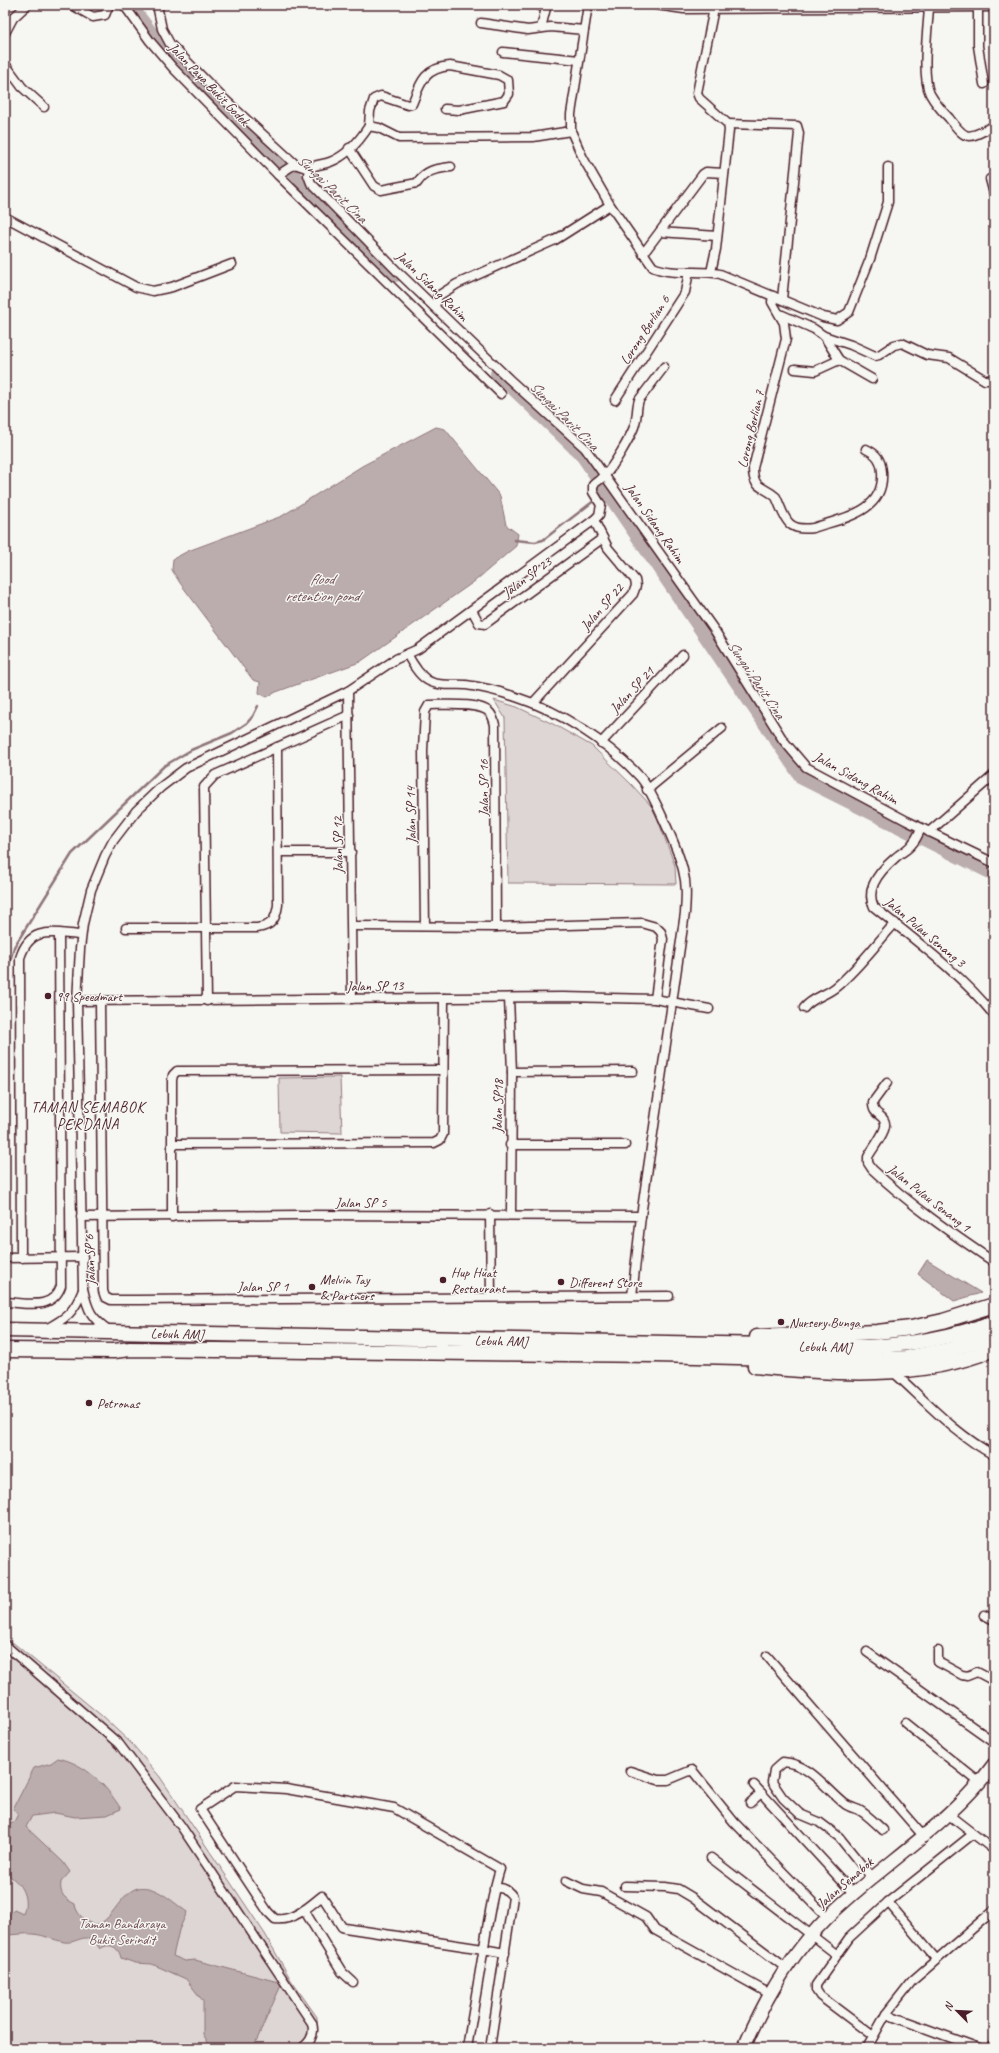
<svg xmlns="http://www.w3.org/2000/svg" width="999" height="2053" viewBox="0 0 999 2053" font-family="Caveat,sans-serif">
  <style>
    .green { fill: #ddd6d5; stroke: #947a80 }
    .water { fill: #bbadae; stroke: #8e747a }
    .lines { fill: none; stroke-linecap: round; stroke-linejoin: round }
    .stream { stroke: #8e747a; stroke-width: 2.5 }
    .river { stroke: #bbadae; stroke-width: 14 }
    .street-casing { stroke: #4a1f2b; stroke-width: 11 }
    .primary-casing { stroke: #4a1f2b; stroke-width: 15 }
    .highway-casing { stroke: #4a1f2b; stroke-width: 17 }
    .street { stroke: #f6f6f2; stroke-width: 8 }
    .primary { stroke: #f6f6f2; stroke-width: 12 }
    .highway { stroke: #f6f6f2; stroke-width: 14 }
    .poi-dot { fill: #4a1f2b; stroke: #f6f6f2; stroke-width: 1.5 }
    .labels { text-anchor: middle; dominant-baseline: central; stroke-width: 3; stroke-linejoin: round; paint-order: stroke }
    .street-label { font-size: 14px; fill: #4a1f2b; stroke: #f6f6f2 }
    .poi-label { font-size: 14px; fill: #4a1f2b; stroke: #f6f6f2; text-anchor: start }
    .park-label { font-size: 14px; fill: #6f4d56; stroke: #f6f6f2 }
    .water-label { font-size: 15px; font-style: italic; fill: #6c4a52; stroke: #f6f6f2 }
    .neighbourhood-label { font-size: 15px; letter-spacing: 1px; fill: #4a1f2b; stroke: #f6f6f2 }
  </style>
  <rect width="100%" height="100%" fill="#f6f6f2"/>
  <filter id="ink" filterUnits="userSpaceOnUse"><feTurbulence type="fractalNoise" baseFrequency=".025" numOctaves="2"/><feDisplacementMap in="SourceGraphic" scale="8" xChannelSelector="R" yChannelSelector="G"/><feConvolveMatrix kernelMatrix="1 2 1 2 8 2 1 2 1" color-interpolation-filters="sRGB"/></filter>
  <g filter="url(#ink)">
    <g class="green">
      <polygon points="494,700 517,707 553,724 592,746 631,784 654,809 675,866 676,884 508,883 505,718"/>
      <polygon points="340,1077 342,1133 280,1132 279,1078"/>
      <polygon points="5,1636 102,1716 133,1745 160,1777 265,1934 291,1980 317,2017 317,2034 310,2048 5,2048"/>
    </g>
    <g class="water">
      <polygon points="436,427 445,429 500,496 506,525 518,534 516,546 475,581 360,662 276,692 267,697 259,693 260,682 253,680 180,583 172,570 173,559 188,551 282,516 362,466"/>
      <polygon points="927,1260 981,1293 954,1301 918,1274"/>
      <path d="M58,1758C86,1764 106,1785 121,1809L107,1815L75,1817L55,1813L32,1816L26,1827L63,1862L70,1872L61,1882C59,1894 65,1899 75,1904C75,1909 80,1916 84,1919C107,1940 116,1893 138,1888C155,1884 174,1903 187,1912L179,1930L173,1956L185,1961L195,1960L282,1983L255,2044L250,2048H215L210,2046L203,2034V2001L186,1979L152,1964L135,1963L121,1958C119,1947 109,1942 100,1949C86,1928 80,1944 64,1942C54,1940 44,1935 34,1934C24,1933 14,1935 5,1935V1919L14,1910L23,1914C30,1897 20,1881 5,1873V1827L7,1823L14,1822L18,1814L13,1809L34,1768L51,1763Z"/>
    </g>
    <g class="lines">
      <g class="stream">
        <polyline points="514,540 535,542 543,540 595,500"/>
        <polyline points="5,980 14,947 72,854 164,766 191,750 232,733 247,723 253,716 258,706"/>
      </g>
      <g class="river">
        <polyline points="130,5 164,50 396,275"/>
        <polyline points="497,373 582,455 802,778 994,874"/>
      </g>
      <g class="street-casing">
        <g id="street">
          <polyline points="72,5 93,17 105,15 109,5"/>
          <polyline points="124,5 150,41 173,68 278,175 295,164 309,169"/>
          <polyline points="157,5 162,29 170,44 221,96 295,164"/>
          <polyline points="538,5 546,8 541,28"/>
          <path d="M588,5L571,114V131L583,158L610,205L653,267C673,276 699,269 720,274L823,317L837,320L849,312L870,259L888,202V167"/>
          <polyline points="656,5 684,9 994,7"/>
          <path d="M929,7C928,29 921,75 930,94C935,103 942,111 949,118C968,143 968,138 994,126"/>
          <polyline points="978,7 978,46 984,84"/>
          <polyline points="481,23 528,30 551,27 584,30"/>
          <polyline points="5,33 13,18 27,5"/>
          <polyline points="503,52 579,60"/>
          <polyline points="5,64 22,87 44,107"/>
          <polyline points="728,124 797,126 799,133 782,299"/>
          <path d="M369,126L370,111L374,99L381,96L408,105L412,104C420,84 424,68 450,66L499,75L508,80L509,94L504,101L459,110L445,109"/>
          <path d="M349,148L374,186L381,190L417,183C426,170 435,169 451,167"/>
          <polyline points="309,169 308,175 311,183 397,271 509,379 585,448 715,631 783,740 806,767 907,821 994,863"/>
          <path d="M309,169C315,164 322,165 330,162C346,156 360,140 369,126L379,128L399,138L533,137L571,131"/>
          <polyline points="278,175 501,394"/>
          <polyline points="990,179 994,194"/>
          <polyline points="5,217 136,287 153,291 172,287 232,264"/>
          <polyline points="660,232 717,236"/>
          <polyline points="643,254 703,174 706,172 724,173"/>
          <polyline points="711,272 716,249 729,130 728,124 699,98 697,93 714,8"/>
          <path d="M773,296L772,302L784,323L786,339L753,468C753,490 763,485 776,497C785,516 785,532 813,528C842,518 885,513 882,472C881,460 877,454 866,449"/>
          <polyline points="435,307 438,296 457,284 555,240 610,205"/>
          <polyline points="780,314 814,329 824,336 839,360 872,379"/>
          <polyline points="824,336 851,345 875,356 879,355 894,345 902,343 927,355 949,358 985,380 994,380"/>
          <polyline points="795,369 815,371 839,360"/>
          <polyline points="615,400 685,292 689,272"/>
          <polyline points="472,610 479,623 485,624 603,538"/>
          <path d="M407,654C412,663 418,674 427,680C438,687 454,684 466,685C482,687 501,692 516,697C560,711 609,743 640,777C652,790 679,852 683,870C687,885 686,898 685,913L641,1216L632,1296"/>
          <polyline points="348,691 352,999"/>
          <polyline points="533,703 633,594 636,586 635,580 608,548 594,520"/>
          <polyline points="601,743 683,655"/>
          <polyline points="647,790 722,728"/>
          <path d="M921,828C919,833 916,840 912,844C908,850 900,853 895,858C881,870 864,888 874,907C916,941 960,973 994,1015"/>
          <polyline points="929,832 994,775"/>
          <polyline points="279,852 351,852"/>
          <polyline points="352,926 496,927 642,923 656,927 661,932 663,939 655,999"/>
          <path d="M425,926L423,750L425,712L429,705C444,705 481,702 490,713C493,716 494,721 495,725L496,927"/>
          <path d="M126,928H257C272,926 276,919 278,905L277,747"/>
          <polyline points="509,998 512,1072 511,1214"/>
          <polyline points="77,1001 563,997 655,999 709,1009"/>
          <polyline points="100,1001 103,1291 105,1297 111,1300 137,1300 669,1296"/>
          <polyline points="207,1001 204,787 215,775 349,715"/>
          <path d="M804,1008C813,997 825,996 836,987C858,969 876,944 895,923"/>
          <polyline points="512,1072 633,1071"/>
          <path d="M887,1083L873,1102C872,1116 884,1114 885,1123C887,1131 872,1149 868,1157V1163L872,1169C909,1204 951,1233 994,1262"/>
          <polyline points="173,1144 434,1143 440,1140 443,1134 444,998"/>
          <polyline points="510,1145 625,1145"/>
          <polyline points="490,1214 491,1297"/>
          <polyline points="81,1217 299,1215 641,1216"/>
          <polyline points="172,1217 172,1080 173,1075 177,1071 443,1070"/>
          <polyline points="5,1258 83,1257"/>
          <path d="M21,1258L20,958C30,925 53,933 81,935"/>
          <path d="M5,1302C27,1303 52,1311 61,1286L59,934"/>
          <path d="M46,1329C67,1318 74,1312 83,1290"/>
          <path d="M110,1331C91,1318 88,1311 83,1289L77,1001L80,949L83,924L91,890L105,856L113,841L136,811L161,787L186,768L348,691L396,659L418,649L594,520L599,515L601,505L593,492V485C597,481 602,479 605,475C613,467 630,438 634,427C638,416 636,408 639,400L664,367"/>
          <path d="M892,1371C925,1400 954,1434 994,1455"/>
          <polyline points="984,1615 994,1620"/>
          <path d="M5,1645L119,1744L181,1826L312,2023C315,2034 311,2042 302,2048"/>
          <polyline points="938,1651 938,1662 962,1675 967,1676 977,1672 994,1681"/>
          <polyline points="867,1652 994,1742"/>
          <polyline points="767,1656 924,1837"/>
          <polyline points="905,1723 980,1783"/>
          <polyline points="630,1771 658,1780 668,1780 692,1770 734,1822 828,1918"/>
          <polyline points="754,1785 854,1894"/>
          <polyline points="750,1803 761,1793"/>
          <polyline points="949,1815 994,1850"/>
          <polyline points="711,1858 836,1954"/>
          <path d="M872,1878L839,1837L819,1822L800,1814L783,1798L772,1782L774,1770L783,1762C810,1764 825,1788 845,1804C849,1807 854,1808 859,1810C868,1815 875,1823 883,1830"/>
          <polyline points="566,1881 583,1889 601,1892 646,1917 655,1930 770,1994"/>
          <polyline points="625,1886 665,1887 678,1889 693,1898 786,1968"/>
          <polyline points="888,1902 936,1959"/>
          <polyline points="304,1910 342,1972 353,1982"/>
          <polyline points="886,2014 979,2048"/>
          <polyline points="873,2036 820,1996 816,1990 816,1985 849,1938 888,1902 973,1834"/>
          <path d="M467,2048C473,2014 478,1981 484,1947C488,1921 492,1894 500,1869L394,1808L286,1789L235,1786L200,1809L268,1912L275,1919C292,1922 310,1906 322,1896L342,1927L345,1928L483,1949L505,1953"/>
          <path d="M490,2048L513,1897C508,1890 502,1886 494,1889"/>
          <polyline points="867,2048 886,2014 912,1981 994,1910"/>
          <polyline points="991,2048 994,2044"/>
        </g>
      </g>
      <g class="primary-casing">
        <path id="primary" d="M744,2048C764,2000 790,1955 827,1918C881,1864 948,1827 994,1764"/>
      </g>
      <g class="highway-casing">
        <g id="highway">
          <path d="M5,1330L867,1347C912,1344 951,1338 994,1322"/>
          <polyline points="757,1337 877,1332 911,1328 943,1321 994,1305"/>
          <polyline points="5,1350 114,1351 130,1349 655,1355 864,1360 906,1358 948,1350 994,1336"/>
          <path d="M755,1366C834,1374 919,1380 994,1349"/>
        </g>
      </g>
      <use href="#street" class="street"/>
      <use href="#primary" class="primary"/>
      <use href="#highway" class="highway"/>
    </g>
  </g>
  <g class="poi-dot">
    <circle cx="48" cy="996" r="4"/>
    <circle cx="443" cy="1280" r="4"/>
    <circle cx="561" cy="1282" r="4"/>
    <circle cx="312" cy="1287" r="4"/>
    <circle cx="781" cy="1322" r="4"/>
    <circle cx="89" cy="1403" r="4"/>
  </g>
  <g class="labels">
    <g class="street-label">
      <text transform="translate(209 84) rotate(46)">Jalan Paya Bukit Godek</text>
      <text transform="translate(432 286) rotate(44)">Jalan Sidang Rahim</text>
      <text transform="translate(645 330) rotate(-57)">Lorong Berlian 6</text>
      <text transform="translate(751 429) rotate(-77)">Lorong Berlian 7</text>
      <text transform="translate(655 523) rotate(55)">Jalan Sidang Rahim</text>
      <text transform="translate(527 577) rotate(-37)">Jalan SP 23</text>
      <text transform="translate(602 607) rotate(-49)">Jalan SP 22</text>
      <text transform="translate(632 690) rotate(-47)">Jalan SP 21</text>
      <text transform="translate(856 778) rotate(29)">Jalan Sidang Rahim</text>
      <text transform="translate(483 788) rotate(-90)">Jalan SP 16</text>
      <text transform="translate(411 815) rotate(-91)">Jalan SP 14</text>
      <text transform="translate(338 845) rotate(-91)">Jalan SP 12</text>
      <text transform="translate(925 932) rotate(40)">Jalan Pulau Senang 3</text>
      <text transform="translate(375 986) rotate(-1)">Jalan SP 13</text>
      <text transform="translate(498 1106) rotate(-89)">Jalan SP18</text>
      <text transform="translate(929 1198) rotate(38)">Jalan Pulau Senang 1</text>
      <text x="361" y="1202">Jalan SP 5</text>
      <text transform="translate(90 1260) rotate(-92)">Jalan SP 6</text>
      <text x="263" y="1286">Jalan SP 1</text>
      <text transform="translate(177 1334) rotate(1)">Lebuh AMJ</text>
      <text transform="translate(501 1341) rotate(1)">Lebuh AMJ</text>
      <text transform="translate(825 1347) rotate(1)">Lebuh AMJ</text>
      <text transform="translate(845 1883) rotate(-41)">Jalan Semabok</text>
    </g>
    <g class="poi-label">
      <text x="56" y="996">99 Speedmart</text>
      <text x="451" y="1272">Hup Huat<tspan x="451" dy="16">Restaurant</tspan></text>
      <text x="320" y="1279">Melvin Tay<tspan x="320" dy="16">&amp; Partners</tspan></text>
      <text x="569" y="1282">Different Store</text>
      <text x="789" y="1322">Nursery Bunga</text>
      <text x="97" y="1403">Petronas</text>
    </g>
    <g class="park-label">
      <text x="122" y="1923">Taman Bandaraya<tspan x="122" dy="16">Bukit Serindit</tspan></text>
    </g>
    <g class="water-label">
      <text transform="translate(332 189) rotate(44)">Sungai Parit Cina</text>
      <text transform="translate(564 416) rotate(45)">Sungai Parit Cina</text>
      <text x="322" y="579">flood<tspan x="322" dy="17">retention pond</tspan></text>
      <text transform="translate(756 680) rotate(56)">Sungai Parit Cina</text>
    </g>
    <g class="neighbourhood-label">
      <text x="88" y="1107">TAMAN SEMABOK<tspan x="88" dy="17">PERDANA</tspan></text>
    </g>
  </g>
  <rect width="999" height="2053" fill="none" stroke="#f6f6f2" stroke-width="20"/>
  <rect x="10" y="10" width="979" height="2033" fill="none" stroke="#4a1f2b" stroke-width="1.5" filter="url(#ink)"/>
  <g transform="translate(957 2011) rotate(294)" stroke="#f6f6f2" stroke-width="3" paint-order="stroke">
  <path d="M0-3L7 15L0 10L-7 15Z" fill="#4a1f2b"/>
  <text y="-6" font-size="11" font-weight="bold" text-anchor="middle" fill="#4a1f2b">N</text>
  </g>
</svg>
